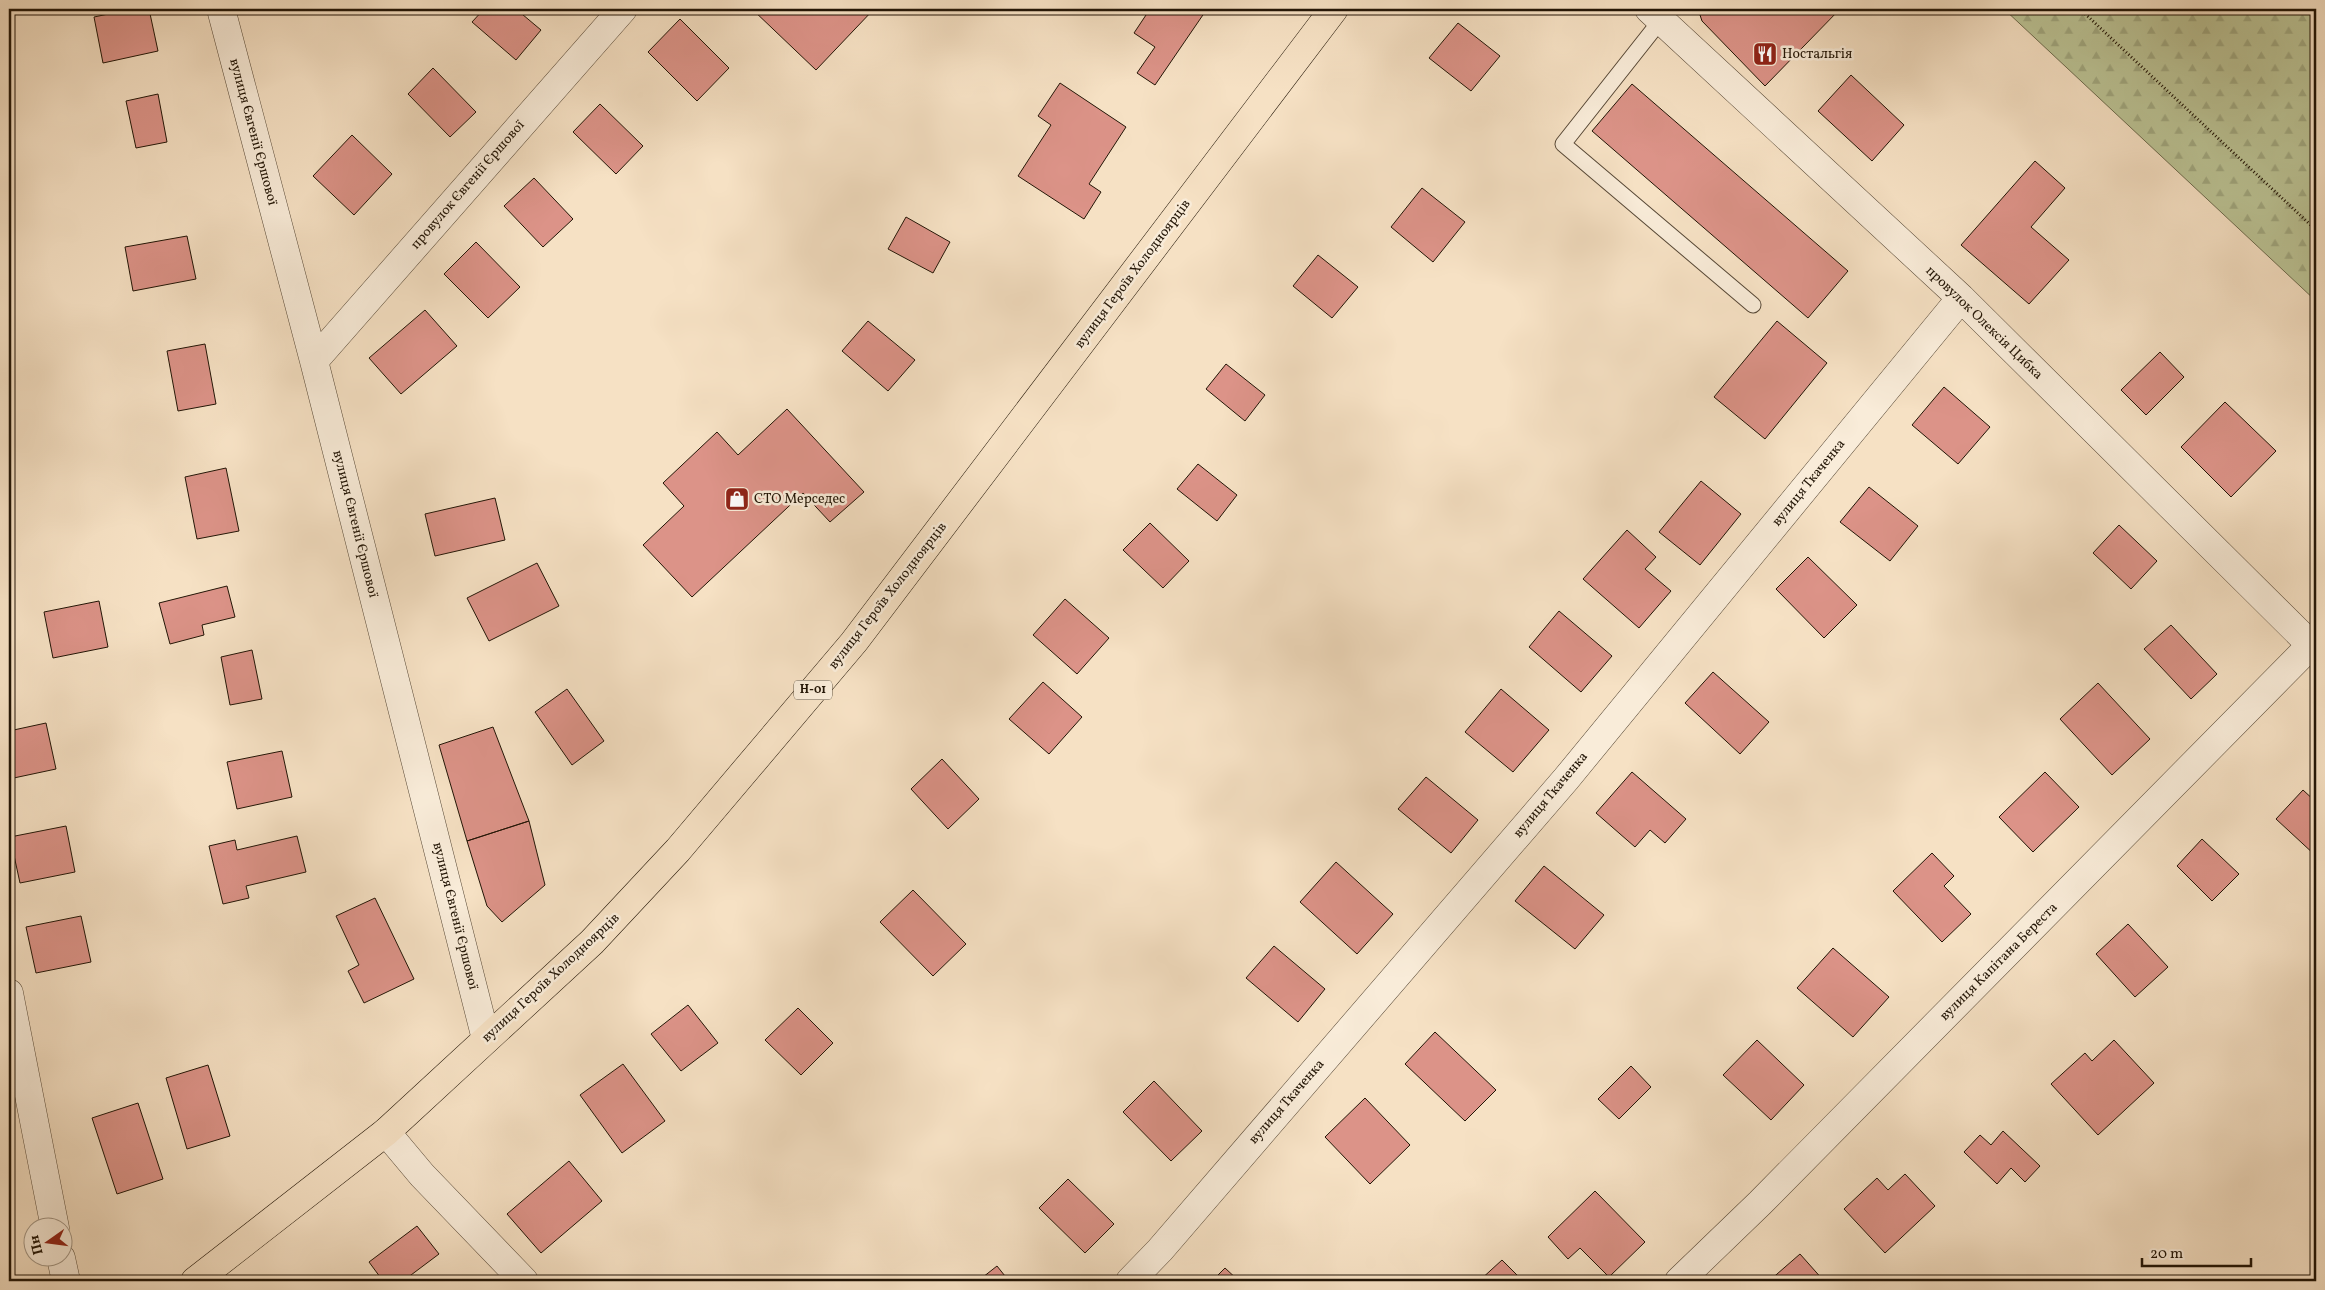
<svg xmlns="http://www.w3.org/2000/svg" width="2325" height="1290" font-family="Vollkorn,serif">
<defs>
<pattern id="forest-firs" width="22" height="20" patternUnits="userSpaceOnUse" patternTransform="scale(1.25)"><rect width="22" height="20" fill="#bbc395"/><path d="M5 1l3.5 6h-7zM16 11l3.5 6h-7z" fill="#a0a77f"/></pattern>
</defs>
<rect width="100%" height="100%" fill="#f6e1c4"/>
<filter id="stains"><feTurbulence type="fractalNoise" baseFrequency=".004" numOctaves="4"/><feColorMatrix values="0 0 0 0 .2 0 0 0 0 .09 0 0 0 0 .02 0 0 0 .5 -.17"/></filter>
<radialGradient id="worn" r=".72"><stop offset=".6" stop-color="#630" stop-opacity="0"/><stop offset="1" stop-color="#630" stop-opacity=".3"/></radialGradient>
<path fill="url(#forest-firs)" stroke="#6e6c4e" d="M2004,9H2316V301Z"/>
<path fill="#dc9388" stroke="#221506" d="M132,9H149L158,51L103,63L94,17Z
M484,9H516L541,30L516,60L472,22Z
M752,9H874L816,70Z
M1150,9H1207L1155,85L1137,73L1155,47L1134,33Z
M1698,9H1840L1765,86L1702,21Z
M680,19L729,68L697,101L648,52Z
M1458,23L1500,56L1471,91L1429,58Z
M433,68L476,112L450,137L408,94Z
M1851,75L1904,125L1872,161L1818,111Z
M1060,83L1126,127L1089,184L1101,192L1084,219L1018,176L1051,125L1038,116Z
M1632,84L1848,271L1808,318L1592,131Z
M158,94L167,142L136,148L126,101Z
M600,104L643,146L616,174L573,132Z
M352,135L392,174L354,215L313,176Z
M2035,161L2065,188L2031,227L2069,260L2029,304L1961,245Z
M534,178L573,219L543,247L504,206Z
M1422,188L1465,222L1433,262L1391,227Z
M906,217L950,242L933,273L888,249Z
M187,236L196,279L133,291L125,247Z
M476,242L520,287L488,318L444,274Z
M1318,255L1358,287L1332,318L1293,286Z
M425,310L457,346L401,394L369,358Z
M868,321L915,360L888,391L842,351Z
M1777,321L1827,363L1765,439L1714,397Z
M205,344L216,404L178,411L167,351Z
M2160,352L2184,377L2146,415L2121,390Z
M1226,364L1265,395L1245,421L1206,389Z
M1944,387L1990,427L1958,464L1912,425Z
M2225,402L2276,451L2231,497L2181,447Z
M787,409L864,492L830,522L803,493L692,597L643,545L684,506L663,483L717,432L738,455Z
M1198,464L1237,495L1217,521L1177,489Z
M226,468L239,531L197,539L185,477Z
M1701,481L1741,514L1700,565L1659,532Z
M1869,487L1918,526L1890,561L1840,522Z
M495,498L505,540L435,556L425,514Z
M1150,523L1189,561L1163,588L1123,550Z
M2119,525L2157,561L2131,589L2093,553Z
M1627,530L1656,557L1645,569L1671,591L1639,628L1583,579Z
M1808,557L1857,605L1824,638L1776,589Z
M537,563L559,606L489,641L467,598Z
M227,586L235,617L202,625L204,635L170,644L159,603Z
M1065,599L1109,638L1077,674L1033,635Z
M99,601L108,647L53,658L44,612Z
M1559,611L1612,656L1581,692L1529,647Z
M2171,625L2217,674L2191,699L2144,649Z
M252,650L262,699L230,705L221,657Z
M1713,672L1769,722L1740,754L1685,703Z
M1043,682L1082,717L1049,754L1009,719Z
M2098,683L2150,739L2112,775L2060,719Z
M567,689L604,741L572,765L535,712Z
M1501,689L1549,730L1513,772L1465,732Z
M46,723L56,769L9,779V731Z
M493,727L529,821L467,841L439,745Z
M282,751L292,797L237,809L227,762Z
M942,759L979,799L948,829L911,789Z
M1632,772L1686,819L1665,843L1650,830L1635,847L1596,813Z
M2045,772L2079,807L2033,852L1999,817Z
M1426,777L1478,820L1451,853L1398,809Z
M2303,790L2316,802V856L2276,819Z
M529,821L545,885L502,922L487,906L467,841Z
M66,826L75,872L20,883L10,837Z
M297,836L306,872L246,886L249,898L223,904L209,846L235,840L237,850Z
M2202,839L2239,874L2212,901L2177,866Z
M1932,853L1954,876L1944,886L1971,914L1942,942L1893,891Z
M1336,862L1393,914L1357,954L1300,902Z
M1544,866L1604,915L1575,949L1515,901Z
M913,890L966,944L933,976L880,922Z
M375,898L414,979L364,1003L348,971L359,965L336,916Z
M81,916L91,962L36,973L26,927Z
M2128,924L2168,967L2135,997L2096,954Z
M1274,946L1325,989L1298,1022L1246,978Z
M1833,948L1889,997L1853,1037L1797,988Z
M688,1005L718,1043L681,1071L651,1034Z
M798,1008L833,1043L801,1075L765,1040Z
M1435,1032L1496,1090L1465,1121L1405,1064Z
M1757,1040L1804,1085L1771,1120L1723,1075Z
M2114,1040L2154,1083L2098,1135L2051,1084L2085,1053L2092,1061Z
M623,1064L665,1121L622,1153L580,1095Z
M208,1065L230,1136L187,1149L166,1078Z
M1631,1066L1651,1087L1619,1119L1598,1099Z
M1154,1081L1202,1131L1171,1161L1123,1112Z
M1365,1098L1410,1145L1370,1184L1325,1137Z
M138,1103L163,1179L117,1194L92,1118Z
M2003,1131L2040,1166L2025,1182L2011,1168L1997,1184L1964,1152L1980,1135L1991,1145Z
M569,1161L602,1201L541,1253L507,1214Z
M1905,1174L1935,1206L1885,1253L1844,1209L1877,1178L1888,1190Z
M1068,1179L1114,1224L1085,1253L1039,1208Z
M1595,1191L1645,1242L1609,1277L1580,1248L1568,1259L1548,1237Z
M417,1226L439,1254L403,1281H383L369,1262Z
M1800,1254L1824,1281H1769Z
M1502,1260L1523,1281H1479Z
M997,1266L1009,1281H978Z
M1225,1268L1239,1281H1212Z"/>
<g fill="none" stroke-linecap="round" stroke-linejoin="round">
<defs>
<path id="service" d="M1661,20L1563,144L1753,305"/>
<path id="minor" d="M221,9L314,361L486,1039
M1649,9L1961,298L2311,645
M314,361L623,9
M9,993L55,1228
M386,1132L422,1175L524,1281
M61,1258L66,1281
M1130,1281L1160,1250L1566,779L1961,298
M1679,1281L1760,1203L2316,640"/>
<path id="primary" d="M195,1281L386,1132L592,942L678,850L854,642L1334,9"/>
</defs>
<use href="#service" stroke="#574836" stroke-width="17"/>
<use href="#minor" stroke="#574836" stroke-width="29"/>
<use href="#primary" stroke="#221506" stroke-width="29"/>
<path stroke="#221506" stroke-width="3" stroke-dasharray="1 2.5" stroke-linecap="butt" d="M2080,9L2316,230"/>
<use href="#service" stroke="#f9ecd9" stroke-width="15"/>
<use href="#minor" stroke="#f9ecd9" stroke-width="28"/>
<use href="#primary" stroke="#f6e1c4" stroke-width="28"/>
</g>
<defs>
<symbol id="restaurant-square" viewBox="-11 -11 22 22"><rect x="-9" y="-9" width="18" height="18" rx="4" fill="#8f2418" stroke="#f9ecd9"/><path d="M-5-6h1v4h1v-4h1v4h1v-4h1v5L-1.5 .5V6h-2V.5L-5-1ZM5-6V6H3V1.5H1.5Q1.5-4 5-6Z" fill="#fff"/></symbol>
<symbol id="shop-square" viewBox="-11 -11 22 22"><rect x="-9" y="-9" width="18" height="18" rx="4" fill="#8f2418" stroke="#f9ecd9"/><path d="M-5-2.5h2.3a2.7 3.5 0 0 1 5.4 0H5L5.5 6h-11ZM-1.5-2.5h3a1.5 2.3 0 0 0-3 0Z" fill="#fff"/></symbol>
</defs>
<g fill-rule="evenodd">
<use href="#restaurant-square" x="1751" y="40" width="28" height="28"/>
<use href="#shop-square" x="723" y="485" width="28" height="28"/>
</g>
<g text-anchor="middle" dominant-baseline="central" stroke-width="5" stroke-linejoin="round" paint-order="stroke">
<rect fill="#f9ecd9" stroke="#625645" stroke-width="1" x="794" y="680.5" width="38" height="19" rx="4"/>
<g font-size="12" font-weight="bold" fill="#221506">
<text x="813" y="690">Н-01</text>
</g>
<g font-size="14" fill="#221506" stroke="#f9ecd9" text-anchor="start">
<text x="1782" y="54">Ностальгія</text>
<text x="754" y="499">СТО Мерседес</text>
</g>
<g font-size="14" fill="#221506" stroke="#f9ecd9">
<text transform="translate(253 132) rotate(75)">вулиця Євгенії Єршової</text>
<text transform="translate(468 185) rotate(-49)">провулок Євгенії Єршової</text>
<text transform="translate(1133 274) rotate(-53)">вулиця Героїв Холодноярців</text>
<text transform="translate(1984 323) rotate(44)">провулок Олексія Цибка</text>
<text transform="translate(1809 483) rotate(-51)">вулиця Ткаченка</text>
<text transform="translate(355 524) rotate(76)">вулиця Євгенії Єршової</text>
<text transform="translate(888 596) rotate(-52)">вулиця Героїв Холодноярців</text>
<text transform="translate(1551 795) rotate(-50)">вулиця Ткаченка</text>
<text transform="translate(455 916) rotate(76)">вулиця Євгенії Єршової</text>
<text transform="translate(1999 962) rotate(-45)">вулиця Капітана Береста</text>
<text transform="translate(551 978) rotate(-43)">вулиця Героїв Холодноярців</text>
<text transform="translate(1287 1102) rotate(-49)">вулиця Ткаченка</text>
</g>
</g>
<rect width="2325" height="1290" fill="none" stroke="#f6e1c4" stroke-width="30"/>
<rect x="10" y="10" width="2305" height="1270" fill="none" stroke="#221506" stroke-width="2.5"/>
<rect x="15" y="15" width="2295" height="1260" fill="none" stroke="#221506"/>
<g transform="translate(48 1242) rotate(256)"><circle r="24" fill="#f9ecd9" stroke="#a39685"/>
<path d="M0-4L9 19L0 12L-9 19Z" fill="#8f2418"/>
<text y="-8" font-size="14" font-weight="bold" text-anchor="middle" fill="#221506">Пн</text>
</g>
<path d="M2142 1258v8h109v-8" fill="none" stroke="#221506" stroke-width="2.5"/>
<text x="2150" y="1258" font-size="15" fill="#221506" stroke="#f9ecd9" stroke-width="4" paint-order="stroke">20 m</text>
<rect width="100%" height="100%" filter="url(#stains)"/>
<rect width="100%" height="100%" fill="url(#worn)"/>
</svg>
